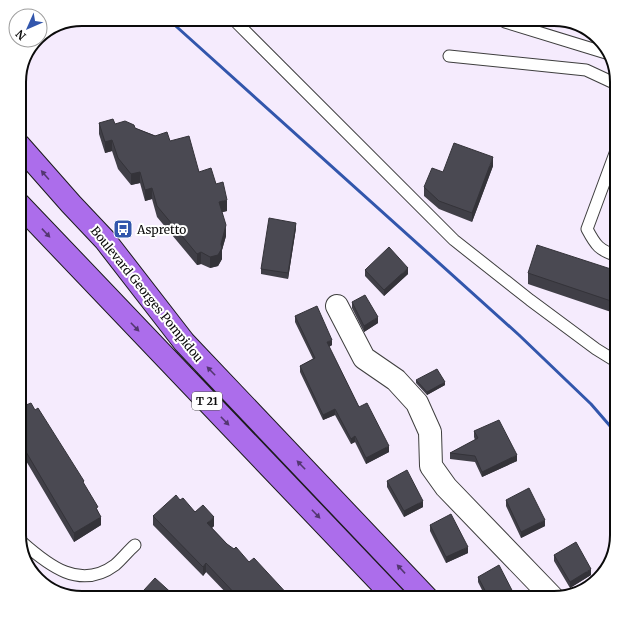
<svg xmlns="http://www.w3.org/2000/svg" width="636" height="617" font-family="Merriweather,serif">
<rect width="100%" height="100%" fill="#f5ebfd"/>
<g fill="none" stroke-linecap="round" stroke-linejoin="round">
<defs>
<path id="lane" d="M505,22L606,53
M237,23L454,240L530,300L596,349L617,362
M449,56L586,70L614,83L617,88
M617,148L587,229C596,246 599,250 617,256
M22,542C48,565 80,591 115,565C122,559 128,551 135,545"/>
<path id="street" d="M337,306L364,358L396,380L417,403L430,432L431,466L446,487L553,598"/>
<path id="primary" d="M19,145L71,204L105,240L184,342L427,598
M19,204L395,598"/>
</defs>
<use href="#lane" stroke="#3e3e3e" stroke-width="13"/>
<use href="#street" stroke="#3e3e3e" stroke-width="24"/>
<use href="#primary" stroke="#1c1c1c" stroke-width="24"/>
<use href="#lane" stroke="#fff" stroke-width="11"/>
<use href="#street" stroke="#fff" stroke-width="22"/>
<use href="#primary" stroke="#ac6deb" stroke-width="22"/>
<path stroke="#3256ac" stroke-width="3" d="M168,19L519,335L591,404L617,434"/>
</g>
<path fill="#403f47" d="M99,123L115,124L135,128L170,141L199,172L216,184L227,211L222,212L226,236L222,250V259L218,266L210,268L201,264L197,265L157,217L152,199L145,201L140,183L131,185L118,169L112,151L105,153L99,134Z
M493,166L472,222L439,209L424,196V187L443,172Z
M296,228L288,279L261,274V269Z
M365,270L408,274L384,296L365,276Z
M617,271V314L528,284V273Z
M352,302L378,323L364,332L352,308Z
M295,316L332,345L329,347L359,407L389,452L366,464L355,442L351,444L335,415L323,420L300,372V366L313,359L295,322Z
M416,380L445,385L427,395L416,383Z
M19,396L84,485L98,511L101,525L74,542L19,449Z
M474,431L517,461L482,477L475,462L450,459V453L475,440L474,437Z
M387,481L423,507L404,517L387,487Z
M180,500L214,526L212,528L227,544L249,562L291,598H231L206,572L203,576L153,525V516Z
M506,500L545,526L521,538L506,506Z
M430,525L468,553L446,563L430,531Z
M554,555L591,575L570,588L554,561Z
M478,577L516,598H486L478,582Z
M144,590L177,598H150L144,593Z"/>
<path fill="#343339" d="M112,140V151L105,153V142Z
M493,157V166L472,222V213Z
M140,172V183L131,185V174Z
M152,188V199L145,201V190Z
M227,200V211L219,213V202Z
M296,223V228L288,279V273Z
M226,225V236L222,250V259L218,266L210,268V257L221,244Z
M201,252V264L197,265V254Z
M408,268V274L384,296V290Z
M378,317V323L364,332V326Z
M332,340V345L327,348V342Z
M445,382V385L427,395V392Z
M335,409V415L323,420V415Z
M355,436V442L351,444V439Z
M389,446V452L366,464V458Z
M517,455V461L482,477V472Z
M423,501V507L404,517V511Z
M101,517V525L74,542V533Z
M214,517V526L207,532V523Z
M545,520V526L521,538V532Z
M468,547V553L446,563V557Z
M206,563V572L203,576V567Z
M591,569V575L570,588V582Z"/>
<path fill="#4a4952" stroke="#343339" d="M113,119L115,124L125,121L134,125L135,128L155,136L167,132L170,141L189,136L199,172L211,168L216,184L223,182L227,200L219,202L226,225L221,244L222,248L218,255L210,257L201,252L197,254L157,206L152,188L145,190L140,172L131,174L118,158L112,140L105,142L99,123Z
M454,143L493,157L472,213L439,201L424,187L432,168L443,172Z
M269,218L296,223L288,273L261,269Z
M537,245L617,271V303L528,273Z
M389,247L408,268L384,290L365,270Z
M365,295L378,317L364,326L352,302Z
M317,306L332,340L327,342L359,407L367,403L389,446L366,458L355,436L351,439L335,409L323,415L300,366L315,358L295,316Z
M437,369L445,382L427,392L416,380Z
M19,396L26,405L31,403L35,410L38,408L84,481L83,482L98,507L96,508L101,517L74,533L19,440Z
M499,420L517,455L482,472L475,456L450,453L478,438L474,431Z
M407,470L423,501L404,511L387,481Z
M529,488L545,520L521,532L506,500Z
M176,495L180,500L183,498L195,512L203,505L214,517L207,523L227,544L234,549L236,547L249,562L254,558L291,598H239L206,563L203,567L153,516Z
M451,514L468,547L446,557L430,525Z
M576,542L591,569L570,582L554,555Z
M499,565L516,598H489L478,577Z
M155,578L177,598H153L144,590Z"/>
<defs><path id="oneway-solid" d="M-6-.8H1V-3.2L6.5 0L1 3.2V.8H-6Z"/></defs>
<g fill="#533770">
<use href="#oneway-solid" transform="translate(45 175) rotate(-131)"/>
<use href="#oneway-solid" transform="translate(46 233) rotate(47)"/>
<use href="#oneway-solid" transform="translate(135 327) rotate(46)"/>
<use href="#oneway-solid" transform="translate(211 371) rotate(-134)"/>
<use href="#oneway-solid" transform="translate(225 421) rotate(46)"/>
<use href="#oneway-solid" transform="translate(301 465) rotate(-134)"/>
<use href="#oneway-solid" transform="translate(316 514) rotate(46)"/>
<use href="#oneway-solid" transform="translate(401 569) rotate(-133)"/>
</g>
<defs>
<symbol id="bus-square" viewBox="-11 -11 22 22"><rect x="-9" y="-9" width="18" height="18" rx="4" fill="#3256ac" stroke="#fff"/><path d="M-5-6H5V4H4V6H2V4H-2V6H-4V4H-5ZM-3.5-4V0h7V-4ZM-3.5 1.2v1.5H-2V1.2ZM2 1.2v1.5H3.5V1.2Z" fill="#fff"/></symbol>
</defs>
<g fill-rule="evenodd">
<use href="#bus-square" x="112" y="218" width="22" height="22"/>
</g>
<g text-anchor="middle" dominant-baseline="central" stroke-width="4" stroke-linejoin="round" paint-order="stroke">
<rect fill="#fff" stroke="#545454" stroke-width="1" x="192" y="392" width="30" height="18" rx="3"/>
<g font-size="11" font-weight="bold" fill="#0b0b0b">
<text x="207" y="401">T 21</text>
</g>
<g font-size="12" fill="#0b0b0b" stroke="#fff" text-anchor="start">
<text x="137" y="229">Aspretto</text>
</g>
<g font-size="12" fill="#0b0b0b" stroke="#fff">
<text transform="translate(147 294) rotate(51)">Boulevard Georges Pompidou</text>
</g>
</g>
<path d="M0 0H636V617H0ZM82 26H554A56 56 0 0 1 610 82V535A56 56 0 0 1 554 591H82A56 56 0 0 1 26 535V82A56 56 0 0 1 82 26Z" fill="#fff" fill-rule="evenodd"/>
<path fill="none" stroke="#0b0b0b" stroke-width="2" d="M82 26H554A56 56 0 0 1 610 82V535A56 56 0 0 1 554 591H82A56 56 0 0 1 26 535V82A56 56 0 0 1 82 26Z"/>
<g transform="translate(28 28) rotate(225)"><circle r="19" fill="#ffffff" stroke="#9d9d9d"/>
<path d="M0-3L7 15L0 10L-7 15Z" fill="#3256ac"/>
<text y="-6" font-size="11" font-weight="bold" text-anchor="middle" fill="#0b0b0b">N</text>
</g>
</svg>
